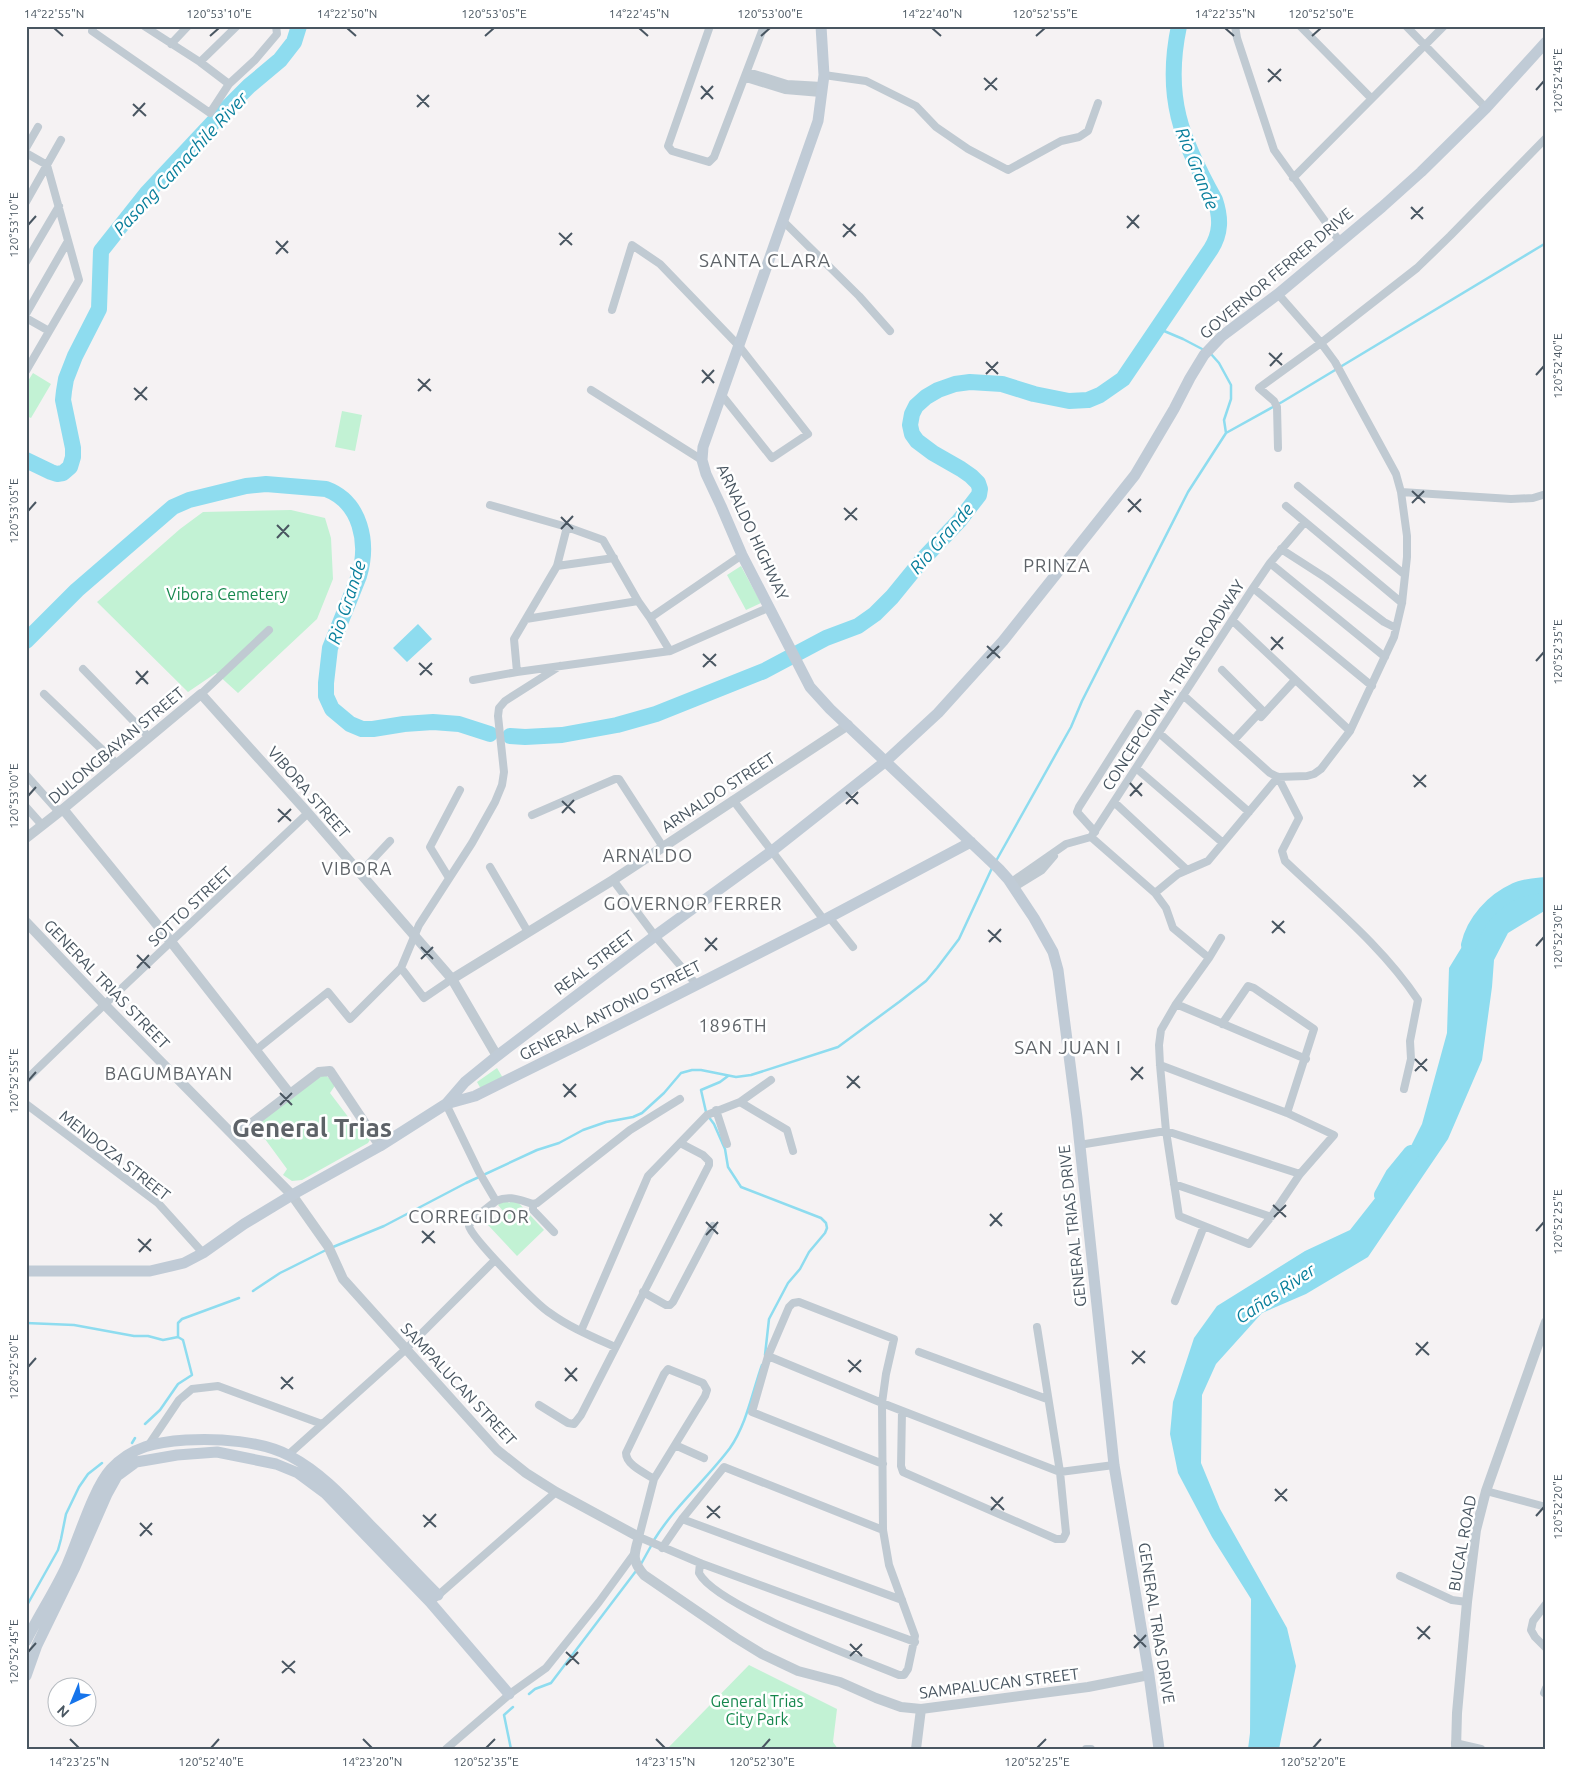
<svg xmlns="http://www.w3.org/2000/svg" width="1572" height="1775" font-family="Ubuntu,sans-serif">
<rect width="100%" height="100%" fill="#f5f2f3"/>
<path fill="#c2f2d4" d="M33,373L51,384L31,418L26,416V384Z
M342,411L362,415L355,451L335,447Z
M291,510L325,518L331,538L333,579L317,619L238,693L216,673L188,692L97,602L180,529L203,512Z
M741,566L761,603L746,610L727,575Z
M497,1068L503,1078L481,1089L477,1082Z
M324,1074L336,1084L330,1093L352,1122L362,1120L371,1138L368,1143L302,1180L292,1181L283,1175L287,1169L265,1139L253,1137L254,1123Z
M505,1198L509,1203L514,1198L544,1230L517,1256L488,1225L503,1211L498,1205Z
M749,1665L837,1709L833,1742L838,1749H667Z"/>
<path fill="#8edcef" d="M418,624L432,639L407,662L393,648Z
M1546,881V910L1508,933L1494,960L1492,987L1482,1060L1448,1139L1368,1257L1306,1294L1262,1313L1216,1364L1202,1395L1201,1463L1220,1509L1287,1628L1296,1666L1279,1749H1248L1250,1733L1251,1599L1212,1537L1178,1473L1170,1434L1173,1402L1194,1338L1217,1306L1305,1251L1350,1230L1402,1164L1422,1124L1447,1033L1449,968L1471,932L1489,912L1512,895L1538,886Z"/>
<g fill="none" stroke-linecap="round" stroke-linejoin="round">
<path stroke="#8edcef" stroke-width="2.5" d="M1157,328L1183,339L1204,350
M1211,354L1219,363L1231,385V399L1224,420L1226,433
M996,861L1071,727L1082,701L1188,492L1226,433L1282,402L1546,243
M706,1112L701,1090L720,1082L728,1076
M708,1116L714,1124L725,1149L728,1167L741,1187L821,1218L826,1223L827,1228L825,1233L809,1252L800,1269L788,1283L769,1319L765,1355
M333,1247L384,1226L466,1183L537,1150L559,1143L583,1130L606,1122L633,1117L642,1113L664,1093L681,1073L692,1070H701L736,1077L751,1075L838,1047L899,1002L926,981L937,968L959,939L992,868
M253,1291L280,1273L328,1249
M26,1323L74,1325L134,1336H148L163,1340L178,1337L183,1340L192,1375L178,1384L160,1410L145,1424
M178,1337V1323L182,1319L239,1298
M132,1443L135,1438
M654,1540C675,1506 706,1480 730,1448C747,1423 752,1393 762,1365
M641,1564L651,1546
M26,1607L58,1550L61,1539L66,1514L79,1487L88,1474L102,1463
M529,1694L535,1689L551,1683L636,1571
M511,1749L504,1715L513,1707"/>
<path stroke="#8edcef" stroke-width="16" d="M26,460L51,472L57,474L63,473L70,467L73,457V448L63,400L64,391L66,379L75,356L99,309L101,251L147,193L221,114L249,86L280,60L294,42L299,26
M26,641L77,590L173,507L189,500L246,486L266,484L326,489C361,502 369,543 359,576L330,648L326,683V696L332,709L350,724L362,729H373L404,724L433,722L459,724L490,734
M510,736L525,737L562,735L617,725L656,714L764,671L826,638L858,626L875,614L892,597L923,559L959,521L979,495L980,489L978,483L971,476L961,469L933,453L917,441L912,434L910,425L912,414L916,406L926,397L938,390L955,384L970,382L1002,384L1034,394L1069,401L1088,400L1100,395L1123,379L1211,249C1221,233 1221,218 1215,200C1181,139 1164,97 1179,26
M1469,945C1474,922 1493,901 1515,891C1525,886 1536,886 1546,885
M1382,1195L1393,1175L1411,1153"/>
<path stroke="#c0cad2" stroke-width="8" d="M94,26L92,31L210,113L229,84L255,60L277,34L276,26
M144,26L200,62L229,84
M710,26L668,146L672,151L709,162L714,157L764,26
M1235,26L1237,38L1274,150L1340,242
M1300,26L1371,98
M1406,26L1486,108
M171,44L188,26
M200,62L237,26
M748,72L787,84L822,86
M824,75L866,81L916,106L936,127L968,149L1008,170L1061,141L1079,137L1088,131L1098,103
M746,78L785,90L821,93
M26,148L38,127
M26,153L47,165L79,280L26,371
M1293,178L1444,26
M26,202L61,140
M783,221L859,296L890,331
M26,262L59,206
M612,310L632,245L660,264L739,346L808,434L772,458L721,394
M26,314L68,241
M26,318L49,331
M591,390L702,460
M1278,448L1277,407L1274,401L1259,388L1321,343L1417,268L1450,236L1546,138
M1298,486L1405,575
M1401,492L1511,499L1533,498L1546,494
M490,505L567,527L603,540L638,601L650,618L670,651
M1286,506L1402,603
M1281,549L1326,578L1384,622L1396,628
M1270,563L1385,657
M557,566L614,558
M1253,588L1372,686
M650,618L742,555
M526,619L638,601
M1232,620L1350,731
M83,669L149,737
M1222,670L1262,710L1234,740
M517,672L514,639L557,566L567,527
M473,680L517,672L670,651L770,607
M44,694L117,764
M201,694L269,630
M1183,695L1270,773L1278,777L1307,776L1314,774L1321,769L1350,731L1394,637L1402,603L1407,557V536L1401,492L1396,474L1335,362L1321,343L1278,294
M1261,717L1295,680
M1159,733L1249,812
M1136,768L1223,843
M26,775L59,812
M1278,777L1299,818L1282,851L1285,861C1331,905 1383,947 1418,1000L1410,1041L1411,1059L1404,1089
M733,800L824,920
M1114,802L1187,870
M26,807L42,825
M532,815L615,779H619L663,847
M1095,832L1077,812L1079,807L1138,714
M1091,837L1155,893L1166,908L1173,928L1209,958
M490,867L528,932
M360,873L390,841
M449,878L430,847L460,790
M613,880L655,936L696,984
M1010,883L1066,844L1091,837L1253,588L1270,563L1304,523
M1013,888L1042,870L1054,856
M1155,893L1178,874L1208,861L1278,777
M829,917L853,947
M401,968L424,998L452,979
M1176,1004L1306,1059
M1222,1024L1248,986L1254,988L1314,1029L1287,1113
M256,1050L328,992L350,1019L401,968L419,925L472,843L495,802L502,785L504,772L498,716L499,708L505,701L560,666
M1160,1065L1287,1113L1334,1135L1300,1174L1271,1217L1249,1244L1179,1216L1166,1131L1160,1065L1159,1045L1161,1030L1176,1004L1209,958L1221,938
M26,1080C119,989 214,902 308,813
M740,1102L771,1080
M26,1104L158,1203L203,1253
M446,1104L479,1172L496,1201L472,1220L469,1226C471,1237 537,1305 550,1313C569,1327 593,1337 615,1347
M716,1110L727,1144
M1079,1145L1166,1131L1300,1174
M1174,1184L1271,1217
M496,1201C510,1195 519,1200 533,1204L537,1203L630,1130L680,1099
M533,1204V1210L554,1232
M643,1292L666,1305H670L673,1302L713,1226
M1175,1301L1204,1226
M581,1331L648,1176L707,1115L740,1102L787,1130L793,1151
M919,1352L1047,1399
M768,1356L882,1403L1060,1472L1114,1465
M539,1405L568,1423L574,1424L581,1415L709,1165V1161L703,1155L680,1143
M902,1411L901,1466L903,1472L1056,1539H1063L1066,1533L1060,1472L1037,1327
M675,1445L704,1458
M148,1446L179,1400L192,1389L218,1386L322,1424
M288,1455L405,1350L495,1260
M654,1479C645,1473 626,1465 626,1453L664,1374L668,1369L703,1383L707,1390L705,1396L654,1479L639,1537L700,1563L915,1642
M1486,1491L1546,1507
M682,1519L902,1600
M662,1548L682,1519L724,1467L883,1530
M700,1563L699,1573C716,1606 860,1659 899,1675H904L908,1669L915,1636L889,1565L883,1530L882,1403L886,1374L894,1339L799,1302L793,1303L789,1307L768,1356L752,1412L883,1464
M1400,1576L1452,1600L1467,1602
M435,1598L556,1492
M1546,1604L1533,1621L1531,1630L1535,1637L1546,1648
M1546,1688L1544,1693L1546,1694
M1455,1743L1481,1749
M446,1749L511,1693L546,1668L599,1602L634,1554
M1086,1749H1091"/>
<path stroke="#c0cad2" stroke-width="10" d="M63,809L172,943L290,1094
M26,838L63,809L201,694L308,813L452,979L497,1056
M26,922L104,1004L292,1195L328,1246L343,1279L497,1450L526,1473L556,1492L639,1537C634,1554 631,1560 644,1575L736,1638L762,1654L798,1671L840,1682L876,1698L901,1707L921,1709L1088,1687L1149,1675
M452,979L613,880L848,725
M235,1136L319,1072L330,1071L380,1146
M916,1749L921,1709
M1456,1749L1457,1713L1467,1602L1476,1530L1486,1491L1546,1322"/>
<path stroke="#c0cbd6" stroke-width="11" d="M821,26L824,75L818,121L703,447L702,460L706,474L721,506L742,555L810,687L830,709L999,869L1008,879L1034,918L1053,952L1058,970L1077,1118L1114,1465L1149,1675L1159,1749
M446,1104L465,1082L497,1056L655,936L772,851L886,761L938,713L1003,641L1135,475L1174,409L1190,378L1204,355L1222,336L1278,294L1382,207L1421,172L1486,108L1546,42
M26,1271H150L184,1263L203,1253L244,1224L292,1195L380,1146L446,1104L475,1096L580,1044L824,920L971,842
M26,1641C39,1615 55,1591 67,1565C79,1538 93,1489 111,1469C132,1446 157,1442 186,1440C218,1438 262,1441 290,1456C322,1473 345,1499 370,1525C393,1548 415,1572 438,1595
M26,1676L37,1645L75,1567L107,1494L117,1476L136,1462L148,1460L177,1455L217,1452L276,1464L298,1473L325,1493L430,1602L509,1694"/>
</g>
<path fill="none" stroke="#495661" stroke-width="2" d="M54,28L63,36M347,28L356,36M639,28L648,36M932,28L941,36M1225,28L1234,36M210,36L219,28M485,36L494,28M761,36L770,28M1036,36L1045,28M1312,36L1321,28M1268,69L1281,81M984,78L997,90M1268,82L1281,69M701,86L713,99M985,90L997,78M1536,90L1544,81M417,95L429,107M701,99L713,86M133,104L146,116M417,107L429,95M133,116L145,103M1411,207L1423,219M1127,216L1139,228M1411,219L1423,207M843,224L856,236M28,225L36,216M1127,228L1139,215M559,233L572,245M843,237L855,224M276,241L288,253M560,245L572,233M276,254L288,241M1269,353L1282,365M986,362L998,374M1270,366L1282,353M702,370L714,383M986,374L998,362M1536,375L1544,366M418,379L431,391M702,383L714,370M134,388L147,400M418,391L430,379M135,400L147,387M1412,491L1425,503M1128,499L1141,512M1412,503L1424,491M844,508L857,520M28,511L36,502M1128,512L1141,499M561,517L573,529M845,520L857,508M277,525L289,537M561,529L573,516M277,538L289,525M1271,637L1283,649M987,646L1000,658M1271,650L1283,637M703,654L716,666M987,658L999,646M1536,661L1544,652M419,663L432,675M703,667L716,654M136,671L148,684M420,675L432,663M136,684L148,671M1413,775L1426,787M1130,783L1142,796M1414,787L1426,775M846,792L858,804M28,796L36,787M1130,796L1142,783M562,801L575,813M846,804L858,792M278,809L291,821M562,813L574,800M278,822L291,809M1272,921L1285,933M988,930L1001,942M1272,933L1284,921M705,938L717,950M989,942L1001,929M1536,946L1544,937M421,947L433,959M705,951L717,938M137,955L150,968M421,959L433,947M137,968L149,955M1415,1059L1427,1071M1131,1067L1143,1079M1415,1071L1427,1059M847,1076L860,1088M1131,1080L1143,1067M28,1081L36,1072M563,1084L576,1097M847,1088L859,1076M280,1093L292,1105M564,1097L576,1084M280,1105L292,1093M1273,1205L1286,1217M990,1214L1002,1226M1274,1217L1286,1205M706,1222L718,1234M990,1226L1002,1213M422,1231L435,1243M1536,1231L1544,1222M706,1235L718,1222M138,1239L151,1251M422,1243L434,1231M139,1252L151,1239M1416,1343L1429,1355M1132,1351L1145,1363M1416,1355L1428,1342M848,1360L861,1372M1132,1364L1145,1351M28,1367L36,1358M565,1368L577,1381M849,1372L861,1360M281,1377L293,1389M565,1381L577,1368M281,1389L293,1377M1275,1489L1287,1501M991,1497L1004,1510M1275,1501L1287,1489M707,1506L720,1518M991,1510L1003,1497M423,1515L436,1527M1536,1516L1544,1507M707,1518L720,1506M140,1523L152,1535M424,1527L436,1514M140,1536L152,1523M1417,1627L1430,1639M1134,1635L1146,1647M1418,1639L1430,1626M850,1644L862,1656M1134,1648L1146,1635M28,1652L36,1643M566,1652L579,1664M850,1656L862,1644M282,1661L295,1673M566,1665L578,1652M282,1673L295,1661M70,1739L79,1748M363,1739L372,1748M656,1739L665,1748M211,1748L219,1739M486,1748L495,1739M762,1748L770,1739M1037,1748L1046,1739M1313,1748L1321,1739"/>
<g text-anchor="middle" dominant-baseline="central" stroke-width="5" stroke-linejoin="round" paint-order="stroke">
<g font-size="16" fill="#495661" stroke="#fff">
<text transform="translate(1276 273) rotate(-40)">GOVERNOR FERRER DRIVE</text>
<text transform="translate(753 532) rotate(65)">ARNALDO HIGHWAY</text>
<text transform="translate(1173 685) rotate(-57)">CONCEPCION M. TRIAS ROADWAY</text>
<text transform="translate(116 745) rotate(-40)">DULONGBAYAN STREET</text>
<text transform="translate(309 792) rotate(49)">VIBORA STREET</text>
<text transform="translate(718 792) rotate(-33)">ARNALDO STREET</text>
<text transform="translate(190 906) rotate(-43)">SOTTO STREET</text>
<text transform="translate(594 962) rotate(-37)">REAL STREET</text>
<text transform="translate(107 984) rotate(46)">GENERAL TRIAS STREET</text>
<text transform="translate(610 1010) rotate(-27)">GENERAL ANTONIO STREET</text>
<text transform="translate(115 1155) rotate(38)">MENDOZA STREET</text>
<text transform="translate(1072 1226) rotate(-96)">GENERAL TRIAS DRIVE</text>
<text transform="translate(459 1384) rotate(47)">SAMPALUCAN STREET</text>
<text transform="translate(1462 1543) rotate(-80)">BUCAL ROAD</text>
<text transform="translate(1157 1623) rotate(81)">GENERAL TRIAS DRIVE</text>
<text transform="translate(999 1683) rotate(-7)">SAMPALUCAN STREET</text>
</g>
<g font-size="16" fill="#15874d" stroke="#fff">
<text x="227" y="594">Vibora Cemetery</text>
<text x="757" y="1701">General Trias<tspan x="757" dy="18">City Park</tspan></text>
</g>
<g font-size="18" font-style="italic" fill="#097f9c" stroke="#fff">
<text transform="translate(180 163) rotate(-47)">Pasong Camachile River</text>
<text transform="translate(1198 168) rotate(68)">Rio Grande</text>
<text transform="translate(941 538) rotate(-49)">Rio Grande</text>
<text transform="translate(346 602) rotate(-72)">Rio Grande</text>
<text transform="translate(1275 1293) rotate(-34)">Cañas River</text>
</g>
<g font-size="18" letter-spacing="1" fill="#5e6368" stroke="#fff">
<text x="1057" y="565">PRINZA</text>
<text x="648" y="855">ARNALDO</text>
<text x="357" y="868">VIBORA</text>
<text x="693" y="903">GOVERNOR FERRER</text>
<text x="733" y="1025">1896TH</text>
<text x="169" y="1073">BAGUMBAYAN</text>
<text x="469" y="1216">CORREGIDOR</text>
</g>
<g font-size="19" letter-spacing="1" fill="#5e6368" stroke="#fff">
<text x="765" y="260">SANTA CLARA</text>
<text x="1068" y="1047">SAN JUAN I</text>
</g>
<g font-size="26" font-weight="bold" fill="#5e6368" stroke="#fff">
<text x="312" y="1127">General Trias</text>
</g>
</g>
<rect width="1572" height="1775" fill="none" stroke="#ffffff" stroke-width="55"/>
<g transform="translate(72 1702) rotate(224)"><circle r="24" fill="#ffffff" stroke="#b6bbc0"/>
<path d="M0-4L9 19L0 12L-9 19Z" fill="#1674eb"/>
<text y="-8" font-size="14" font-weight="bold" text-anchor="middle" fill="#495661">N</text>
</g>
<rect x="28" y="28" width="1516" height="1720" fill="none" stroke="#495661" stroke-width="2"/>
<g font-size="12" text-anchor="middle" fill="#495661">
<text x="54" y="18">14°22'55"N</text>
<text x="219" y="18">120°53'10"E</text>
<text x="347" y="18">14°22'50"N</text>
<text x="494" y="18">120°53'05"E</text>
<text x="639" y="18">14°22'45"N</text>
<text x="770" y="18">120°53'00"E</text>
<text x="932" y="18">14°22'40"N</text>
<text x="1045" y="18">120°52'55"E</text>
<text x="1225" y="18">14°22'35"N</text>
<text x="1321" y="18">120°52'50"E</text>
<text transform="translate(1558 81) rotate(-90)" y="4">120°52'45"E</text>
<text transform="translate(14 225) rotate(-90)" y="4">120°53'10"E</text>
<text transform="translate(1558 366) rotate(-90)" y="4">120°52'40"E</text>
<text transform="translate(14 511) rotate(-90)" y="4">120°53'05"E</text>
<text transform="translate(1558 652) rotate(-90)" y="4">120°52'35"E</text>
<text transform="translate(14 796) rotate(-90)" y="4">120°53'00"E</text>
<text transform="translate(1558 937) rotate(-90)" y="4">120°52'30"E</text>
<text transform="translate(14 1081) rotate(-90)" y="4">120°52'55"E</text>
<text transform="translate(1558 1222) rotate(-90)" y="4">120°52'25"E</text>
<text transform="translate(14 1367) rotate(-90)" y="4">120°52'50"E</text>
<text transform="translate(1558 1507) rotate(-90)" y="4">120°52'20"E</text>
<text transform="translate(14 1652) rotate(-90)" y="4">120°52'45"E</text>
<text x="79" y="1766">14°23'25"N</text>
<text x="211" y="1766">120°52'40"E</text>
<text x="372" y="1766">14°23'20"N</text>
<text x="486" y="1766">120°52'35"E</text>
<text x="665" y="1766">14°23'15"N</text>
<text x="762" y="1766">120°52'30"E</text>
<text x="1037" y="1766">120°52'25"E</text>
<text x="1313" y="1766">120°52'20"E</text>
</g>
</svg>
